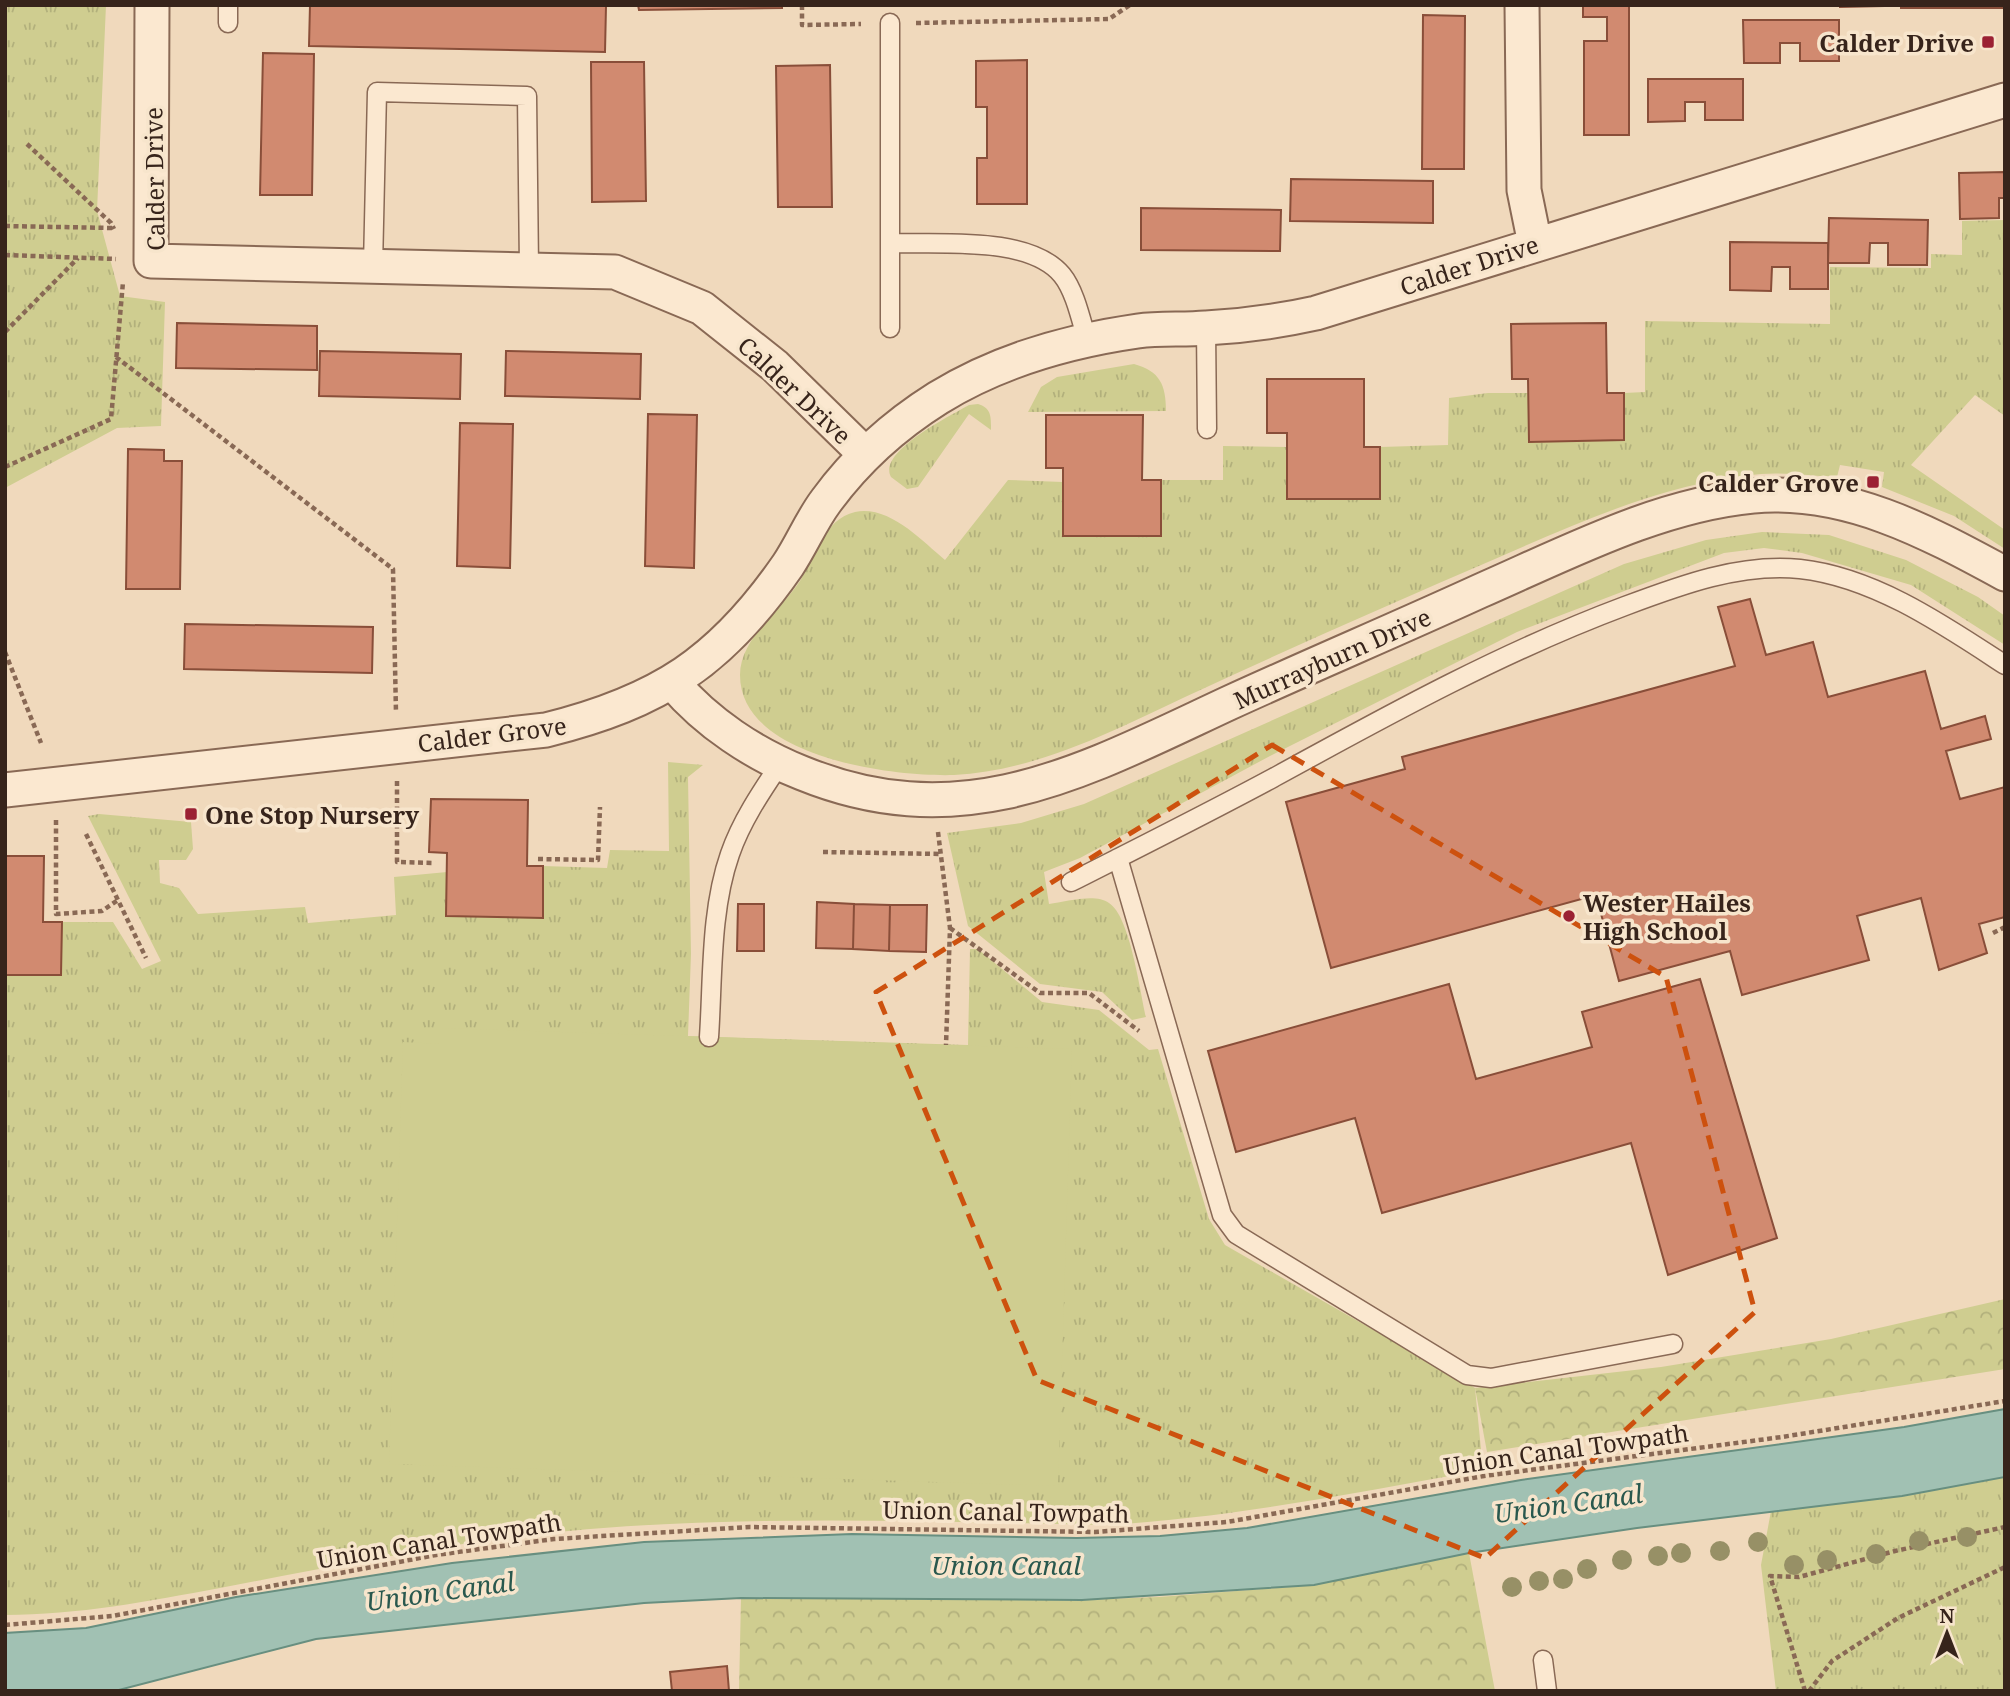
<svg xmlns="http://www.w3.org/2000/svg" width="2010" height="1696" font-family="'Noto Serif',serif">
<defs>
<pattern id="grass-tufts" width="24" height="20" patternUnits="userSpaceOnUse" patternTransform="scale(1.75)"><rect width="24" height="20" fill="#cfcd90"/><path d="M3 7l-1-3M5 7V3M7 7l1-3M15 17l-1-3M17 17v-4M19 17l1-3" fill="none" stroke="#b2b07c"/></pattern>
<pattern id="forest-crowns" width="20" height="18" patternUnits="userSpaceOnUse" patternTransform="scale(1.75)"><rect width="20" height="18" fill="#cfcd90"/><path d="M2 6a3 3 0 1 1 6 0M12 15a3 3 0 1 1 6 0" fill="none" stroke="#b2b07c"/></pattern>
</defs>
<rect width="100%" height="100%" fill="#f0d9bc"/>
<path fill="url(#grass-tufts)" d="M5,5H106L97,211L120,296L165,302L161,426L117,428L5,488Z
M2005,220V416L1975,395L1911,465L2005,530V549L1954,516L1882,487L1884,472L1840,465L1837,477C1812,476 1785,472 1761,474C1667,482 1580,522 1495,559C1395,602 1295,646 1196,692C1120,727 1040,771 954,775C894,777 740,758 740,675C740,638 781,610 800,581C815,557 824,519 855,512C889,505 921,540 945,560L1008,480L1063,482L1161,536V480H1223V446L1287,447V499H1380V447L1448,445L1449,398L1488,393H1529V442L1624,440V393L1645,392V321L1830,324V267L1931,268V254L1962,255V221Z
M1134,364C1160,371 1166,385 1166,411L1028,412L1041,387L1057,377Z
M978,404C992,408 991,418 991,430L969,414L918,487L907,489L891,477C877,452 950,416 969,405Z
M1762,532L1829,535L1906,560L1978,597L2005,616V645L1911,585L1802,553L1764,548L1724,553L1517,632L1270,756L1080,858L1044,872L1049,904C1066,902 1095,893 1109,903C1130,916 1140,991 1146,1017L1132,1020L1102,992L1040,984L968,926L947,833L1021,823L1084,804L1624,564L1706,540Z
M668,762L703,765L688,777L691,954L688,1036L968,1045L970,949H978L1042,1002L1099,1010L1149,1050L1158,1049L1209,1219L1225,1245L1475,1388L1483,1470C1358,1492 1233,1518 1106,1525C900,1521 693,1512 489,1540C399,1553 309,1571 220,1588C149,1601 78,1615 5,1615V975H61L62,922H113L142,969L161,961L88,816L99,814L191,822L193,849L186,860H159L160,883L179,888L198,914L305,907L308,923L396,915L394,877L447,872L446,916L542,918L543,866L607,868L610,850L669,851Z
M2005,1477V1691H1776L1761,1565L1771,1511L1902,1496Z"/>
<path fill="url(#forest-crowns)" d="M2005,1299V1369L1487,1452L1475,1388L1661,1367L1831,1339Z
M1469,1553L1495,1691H739L741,1598L1082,1600L1159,1597L1314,1585Z"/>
<path fill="#cfcd90" d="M442,1028L1072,1049L1058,1486L389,1464L403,1042L442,1044Z"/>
<path fill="#a1c1b3" stroke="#688f80" stroke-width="2" d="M2005,1409V1477L1902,1496L1637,1528L1469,1553L1314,1585L1082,1600L741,1598L644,1603L316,1639L115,1691H5V1633L86,1628L236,1597L452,1563L644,1542L852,1534L1077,1538L1160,1536L1247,1528L1521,1480L1904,1427Z"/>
<path fill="#d18a70" stroke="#894e39" stroke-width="2" d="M310,5L606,6L605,52L309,46Z
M638,5H782V8L639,10Z
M1583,5H1629V135H1584V41H1607V17H1583Z
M1840,5H1884V6L1840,7Z
M1901,5H2005V8H1901Z
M1423,15L1465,16L1464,169H1422Z
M1743,20H1839V61H1800V43H1780V63H1744Z
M263,53L314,54L312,195H260Z
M1027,60V204H977V158H987V107H976V61Z
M591,62H644L646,201L592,202Z
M830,65L832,207H778L776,66Z
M1648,79H1743V120H1705V102H1685V121L1648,122Z
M2005,172V198H1999V218L1960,219L1959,173Z
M1291,179L1433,181V223L1290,221Z
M1141,208L1281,210L1280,251L1141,250Z
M1829,218L1928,220L1927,265H1888V243H1870L1869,263H1828Z
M1730,242L1828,243V289H1790V267H1772L1771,291L1730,290Z
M177,323L317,326V370L176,368Z
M1606,323L1607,393H1624V440L1529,442L1528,379H1512L1511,324Z
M320,351L461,354L460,399L319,396Z
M506,351L641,354L640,399L505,396Z
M1267,379H1364V447H1380V499H1287V433H1267Z
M648,414L697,415L694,568L645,566Z
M1046,415H1143L1142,480H1161V536H1063V468H1046Z
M460,423L513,424L510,568L457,566Z
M128,449L164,450V461H182L180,589H126Z
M1750,599L1766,655L1813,642L1828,697L1925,671L1941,729L1985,716L1991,739L1946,751L1960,799L2005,787V917L1979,924L1987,953L1939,970L1921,898L1857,916L1869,960L1742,995L1730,951L1619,981L1596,895L1331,968L1286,802L1405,769L1402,757L1735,666L1718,607Z
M185,624L373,627L372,673L184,669Z
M431,799L528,800L527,866H543V918L446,916L447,853L429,852Z
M5,856H44L43,922H62L61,975H5Z
M817,902L854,904L853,949L816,948Z
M738,904H764V951H737Z
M854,904L890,905L889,951L853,949Z
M890,905H927L926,952L889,951Z
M1700,979L1777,1238L1668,1275L1631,1143L1382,1213L1355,1118L1236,1152L1208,1051L1449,984L1476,1079L1592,1047L1582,1012Z
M727,1666L729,1691H672L670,1672Z"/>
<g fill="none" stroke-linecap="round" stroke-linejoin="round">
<defs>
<path id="lane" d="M228,5V23
M890,23V243C938,245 1029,235 1062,275C1075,291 1081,320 1087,340
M373,266L377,92L527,96L529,268
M890,328V243
M1206,328L1207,429
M1118,858L1222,1215L1236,1234L1467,1375L1491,1378L1673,1344
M1071,882C1138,848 1206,814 1273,778C1388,715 1502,652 1625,606C1681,585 1740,563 1800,569C1874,577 1944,625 2005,665
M709,1037C713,978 710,911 730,854C741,822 761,792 780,764
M1543,1660L1547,1691"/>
<path id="street" d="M152,5L151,261L615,272L702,308L775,366L865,454
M1522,5L1524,190L1535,244
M673,683C707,723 754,754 802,773C964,839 1085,770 1229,703C1312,665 1397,629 1480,591C1567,553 1658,505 1753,496C1846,488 1926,531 2005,574
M5,790L546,730C659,702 721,662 788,565C802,544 811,521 826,501C856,460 895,425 938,398C998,361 1068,341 1138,331C1160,328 1184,330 1206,328C1244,326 1280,321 1316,313L2005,100"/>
</defs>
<use href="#lane" stroke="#896955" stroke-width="21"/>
<use href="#street" stroke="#896955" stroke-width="37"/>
<path stroke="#896955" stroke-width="4.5" stroke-dasharray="5 3.5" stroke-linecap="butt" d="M802,5V25L861,24
M916,23L1109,19L1130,5
M27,144L111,223L114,229
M5,226L113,228
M5,255L116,259
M5,332L78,258
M116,357L393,569L396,713
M5,467L111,419L123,282
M5,652L41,743
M397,781V862L435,863
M56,820V914L102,911L118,900
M938,832L950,928L946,1045
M86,834L146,958
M823,852L942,854
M538,859L598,860L600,807
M950,928L1040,993H1089L1139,1031
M1993,933L2005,927
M5,1625L112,1616L436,1555L554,1539L750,1527L1095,1532L1227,1522L1484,1476L1782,1437L2005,1401
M1805,1691L1770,1576L1799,1577L1895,1551L2005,1527
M1809,1691L1832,1661L1898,1618L2005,1567"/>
<use href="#lane" stroke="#fbe8d0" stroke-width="18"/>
<use href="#street" stroke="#fbe8d0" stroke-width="33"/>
</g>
<g fill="#979066">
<circle cx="1967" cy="1537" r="10"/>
<circle cx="1919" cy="1541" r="10"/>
<circle cx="1758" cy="1542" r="10"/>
<circle cx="1720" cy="1551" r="10"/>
<circle cx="1681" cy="1553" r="10"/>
<circle cx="1876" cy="1554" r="10"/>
<circle cx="1658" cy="1556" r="10"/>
<circle cx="1622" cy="1560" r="10"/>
<circle cx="1827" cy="1560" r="10"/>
<circle cx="1794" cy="1565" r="10"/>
<circle cx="1587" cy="1569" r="10"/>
<circle cx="1563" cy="1579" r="10"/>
<circle cx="1539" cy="1581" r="10"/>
<circle cx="1512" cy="1587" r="10"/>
</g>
<path fill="none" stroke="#cd510e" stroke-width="5" stroke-dasharray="14 9" stroke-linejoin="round" d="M1272,745L1666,977L1755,1312L1485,1558L1037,1380L876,992Z"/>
<g fill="#9b2133" stroke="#f7e5cc" stroke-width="2.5">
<rect x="1981" y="35" width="14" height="14" rx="3.5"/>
<rect x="1866" y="475" width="14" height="14" rx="3.5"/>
<rect x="184" y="807" width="14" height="14" rx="3.5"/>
<circle cx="1569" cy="916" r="7"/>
</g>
<g text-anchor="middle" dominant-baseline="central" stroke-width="7" stroke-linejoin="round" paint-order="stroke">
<g font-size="24" font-weight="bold" fill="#37241b" stroke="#f7e5cc" text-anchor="end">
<text x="1974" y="42">Calder Drive</text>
<text x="1859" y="482">Calder Grove</text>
<text x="205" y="814" text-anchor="start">One Stop Nursery</text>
<text x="1583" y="902" text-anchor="start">Wester Hailes<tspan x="1583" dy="28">High School</tspan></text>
</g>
<g font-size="24" fill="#37241b" stroke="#f7e5cc">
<text transform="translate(154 179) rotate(-91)">Calder Drive</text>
<text transform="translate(1469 265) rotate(-18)">Calder Drive</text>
<text transform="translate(795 390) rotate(43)">Calder Drive</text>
<text transform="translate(1332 658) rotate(-24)">Murrayburn Drive</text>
<text transform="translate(492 734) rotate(-7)">Calder Grove</text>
<text transform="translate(1566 1449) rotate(-8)">Union Canal Towpath</text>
<text transform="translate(1006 1511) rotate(1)">Union Canal Towpath</text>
<text transform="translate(439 1540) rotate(-9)">Union Canal Towpath</text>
</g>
<g font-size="26" font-style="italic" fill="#29584e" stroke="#f7e5cc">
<text transform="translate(1568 1503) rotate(-8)">Union Canal</text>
<text x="1006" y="1565">Union Canal</text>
<text transform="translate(440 1591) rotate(-8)">Union Canal</text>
</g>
</g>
<rect width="2010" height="1696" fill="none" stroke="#37241b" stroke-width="14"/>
<g transform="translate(1947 1633)" stroke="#f7e5cc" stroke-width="5" paint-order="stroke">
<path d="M0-5L12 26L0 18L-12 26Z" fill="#37241b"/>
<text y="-10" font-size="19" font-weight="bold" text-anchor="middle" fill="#37241b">N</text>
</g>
</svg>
